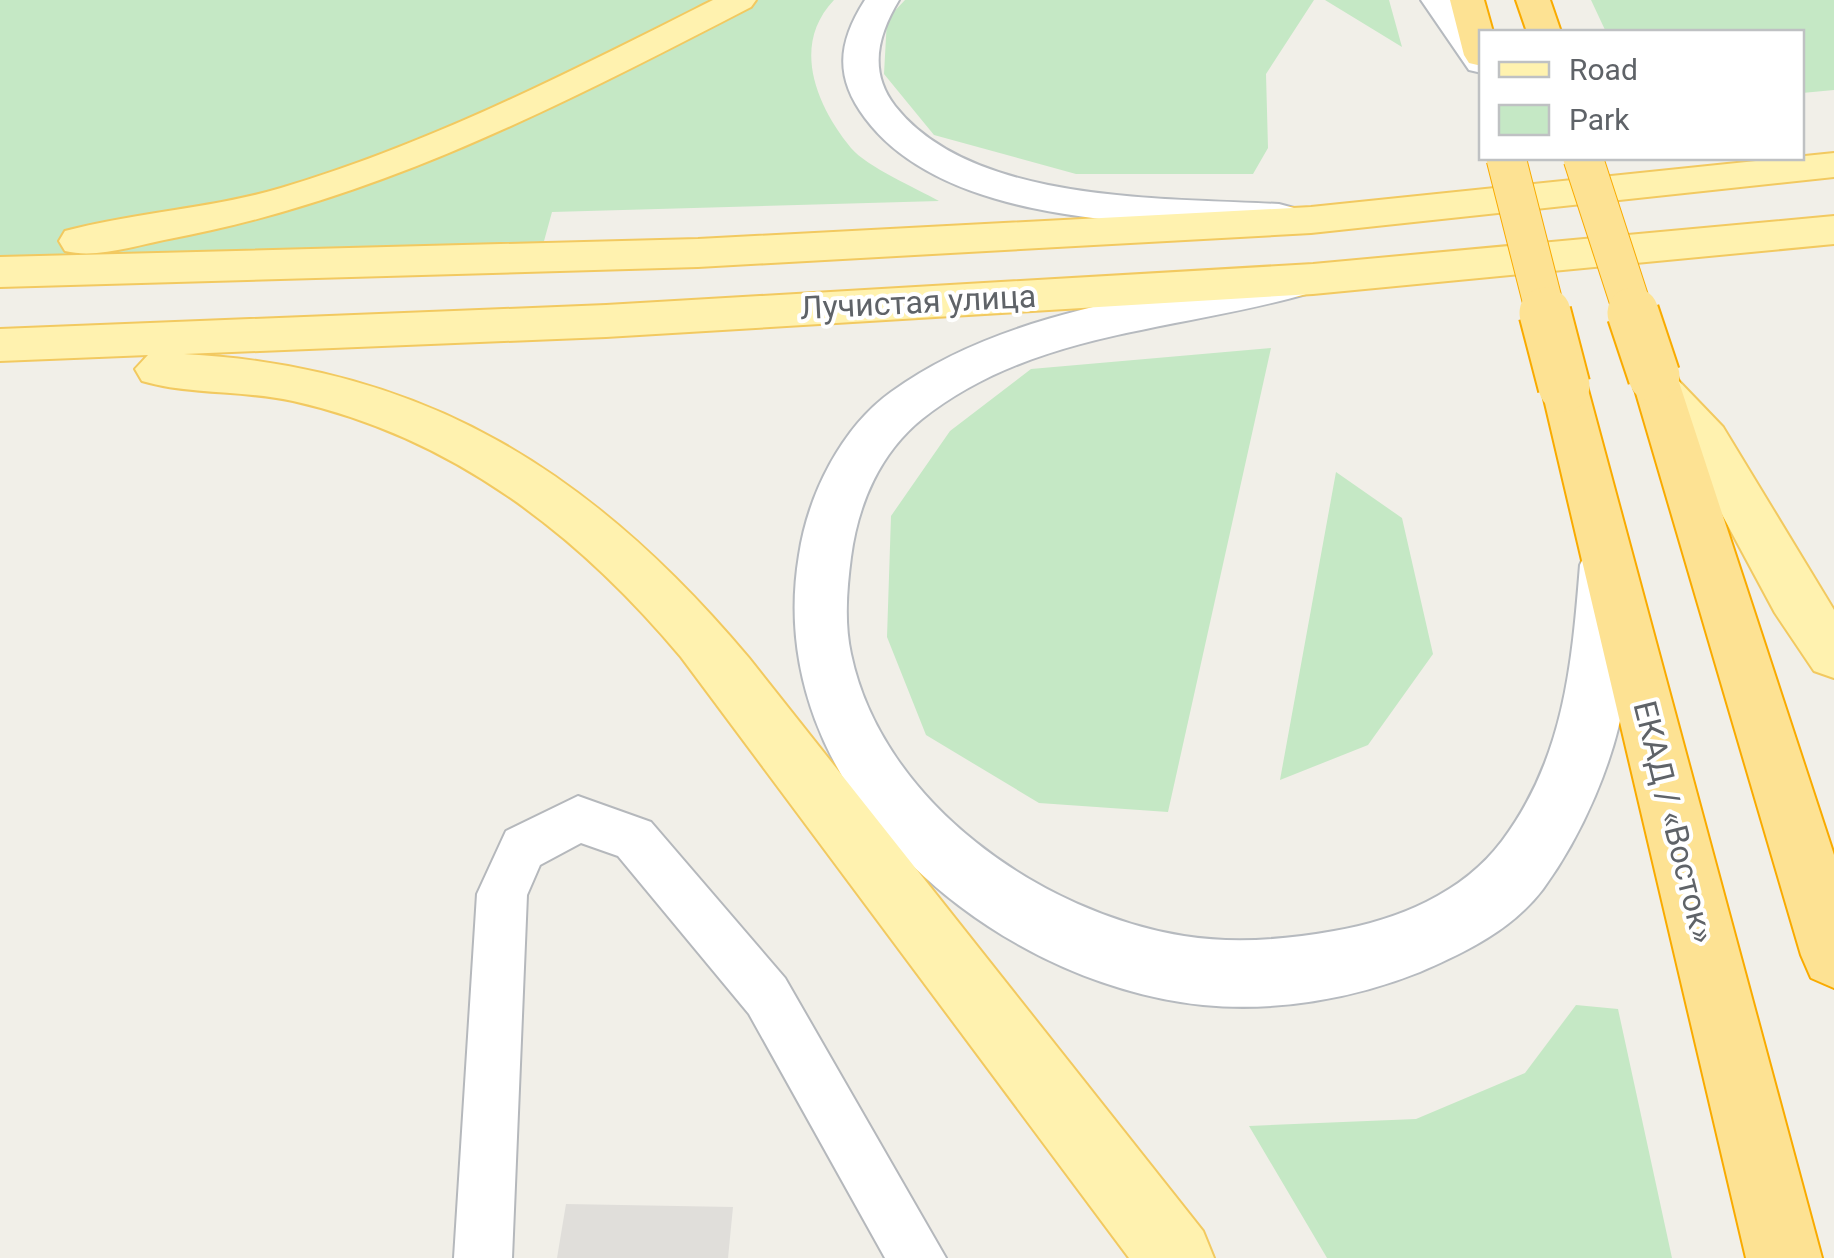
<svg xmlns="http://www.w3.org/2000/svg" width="1834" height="1258" font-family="Roboto,sans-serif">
<rect width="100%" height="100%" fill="#f1efe8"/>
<path fill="#e0deda" d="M566,1204L733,1207L728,1258H557Z"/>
<path fill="#c5e8c5" d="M0,0H834C791,45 816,105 851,148C867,167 916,188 939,201L552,212L541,252L0,257Z
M905,0H1314L1266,74L1268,148L1253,174H1076L934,135L884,74L887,19Z
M1325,0H1389L1402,47Z
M1591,0H1834V90L1802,93V32H1606Z
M1271,348L1168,812L1039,803L926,735L887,637L891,516L950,431L1031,369Z
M1336,472L1402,518L1433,654L1368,745L1280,780Z
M1576,1005L1618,1009L1672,1258H1327L1249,1126L1416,1119L1525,1073Z"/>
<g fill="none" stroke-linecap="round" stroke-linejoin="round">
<defs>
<path id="street" d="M578,796L651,822L785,978L946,1258H885L749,1014L618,856L581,843L540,865L527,895L512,1258H454L477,894L506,831Z"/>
<path id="secondary" d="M865,0H899C878,35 868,71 895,106C972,204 1165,198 1279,204L1294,208L1300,217L1294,226L1279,230C1154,224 946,227 865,118C834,77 838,42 865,0Z
M1421,0H1455L1482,36V73L1469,70Z
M1291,269L1306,274L1313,284L1306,294C1177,331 1032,331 922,419C880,453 858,504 851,557C847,588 844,622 851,654C882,802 1041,913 1184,936C1234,944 1284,940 1334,931C1397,920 1462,894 1502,841C1564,758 1572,665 1580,565L1587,550L1606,543L1625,550L1632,565C1630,608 1631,652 1625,695C1615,760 1582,836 1543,889C1512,930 1466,952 1420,972C1353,999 1276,1012 1203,1005C987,982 760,787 799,555C808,495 841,428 891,392C1004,310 1157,295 1291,269Z"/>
<path id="primary" d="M713,0H756L751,7C563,104 379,200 169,239C137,245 97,259 65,251L59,241L65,231C136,212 210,209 281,188C432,143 572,71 713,0Z
M1834,153V177L1311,233L698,267L0,287V257L698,239L1311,207Z
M1834,216V244L1313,294L606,337L184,354C429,367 595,475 749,658L1203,1231L1214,1258H1129L681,657C578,534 453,437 293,401C243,390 190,395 142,381L135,369L148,355L0,361V329L606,305L1313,264Z
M1658,372L1675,377L1723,427L1834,610V678L1814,671L1775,613L1689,453L1634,389L1641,377Z"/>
<path id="highway" d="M1450,0H1484L1493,32H1482V66L1469,63L1464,55Z
M1516,0H1550L1561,32H1527Z
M1654,359L1670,364L1677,376L1834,855V988L1811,978L1801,955L1631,376L1638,364Z
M1564,369L1581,374L1587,386L1822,1258H1746L1541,386L1547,374Z"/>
</defs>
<use href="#street" stroke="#b5b8bc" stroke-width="4"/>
<use href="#secondary" stroke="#b6babf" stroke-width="4"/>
<use href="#primary" stroke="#f2c960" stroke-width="4"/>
<use href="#highway" stroke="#f9ab00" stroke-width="4"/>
<use href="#street" fill="#fff" fill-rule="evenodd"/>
<use href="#secondary" fill="#fff" fill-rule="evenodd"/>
<use href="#primary" fill="#fff2af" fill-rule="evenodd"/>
<use href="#highway" fill="#fde293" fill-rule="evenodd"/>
<defs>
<path id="highway-bridge-far1" d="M1506,158L1546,315
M1583,158L1634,315"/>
<path id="highway-bridge" d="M1545,313L1564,386
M1633,313L1654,376"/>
</defs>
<use href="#highway-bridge-far1" stroke="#f9ab00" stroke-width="41" stroke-linecap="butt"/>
<use href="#highway-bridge" stroke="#f9ab00" stroke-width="55" stroke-linecap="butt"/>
<use href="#highway-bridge-far1" stroke="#fde293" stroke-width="39"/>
<use href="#highway-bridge" stroke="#fde293" stroke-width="51"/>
</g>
<g text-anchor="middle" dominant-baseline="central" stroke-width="8" stroke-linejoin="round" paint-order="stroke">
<g font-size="32" fill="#5f6368" stroke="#fff">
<text transform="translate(918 302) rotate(-3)">Лучистая улица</text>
<text transform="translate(1674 822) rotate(76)">ЕКАД / «Восток»</text>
</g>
</g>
<rect x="1479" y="30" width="325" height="130" fill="#ffffff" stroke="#bfc1c3" stroke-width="2.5"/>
<rect x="1499" y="62" width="50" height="15" fill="#fff2af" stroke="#bfc1c3" stroke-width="2.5"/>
<text x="1569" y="80" font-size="30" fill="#5f6368">Road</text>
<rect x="1499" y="105" width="50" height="30" fill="#c5e8c5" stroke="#bfc1c3" stroke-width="2.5"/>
<text x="1569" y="130" font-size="30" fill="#5f6368">Park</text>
</svg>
